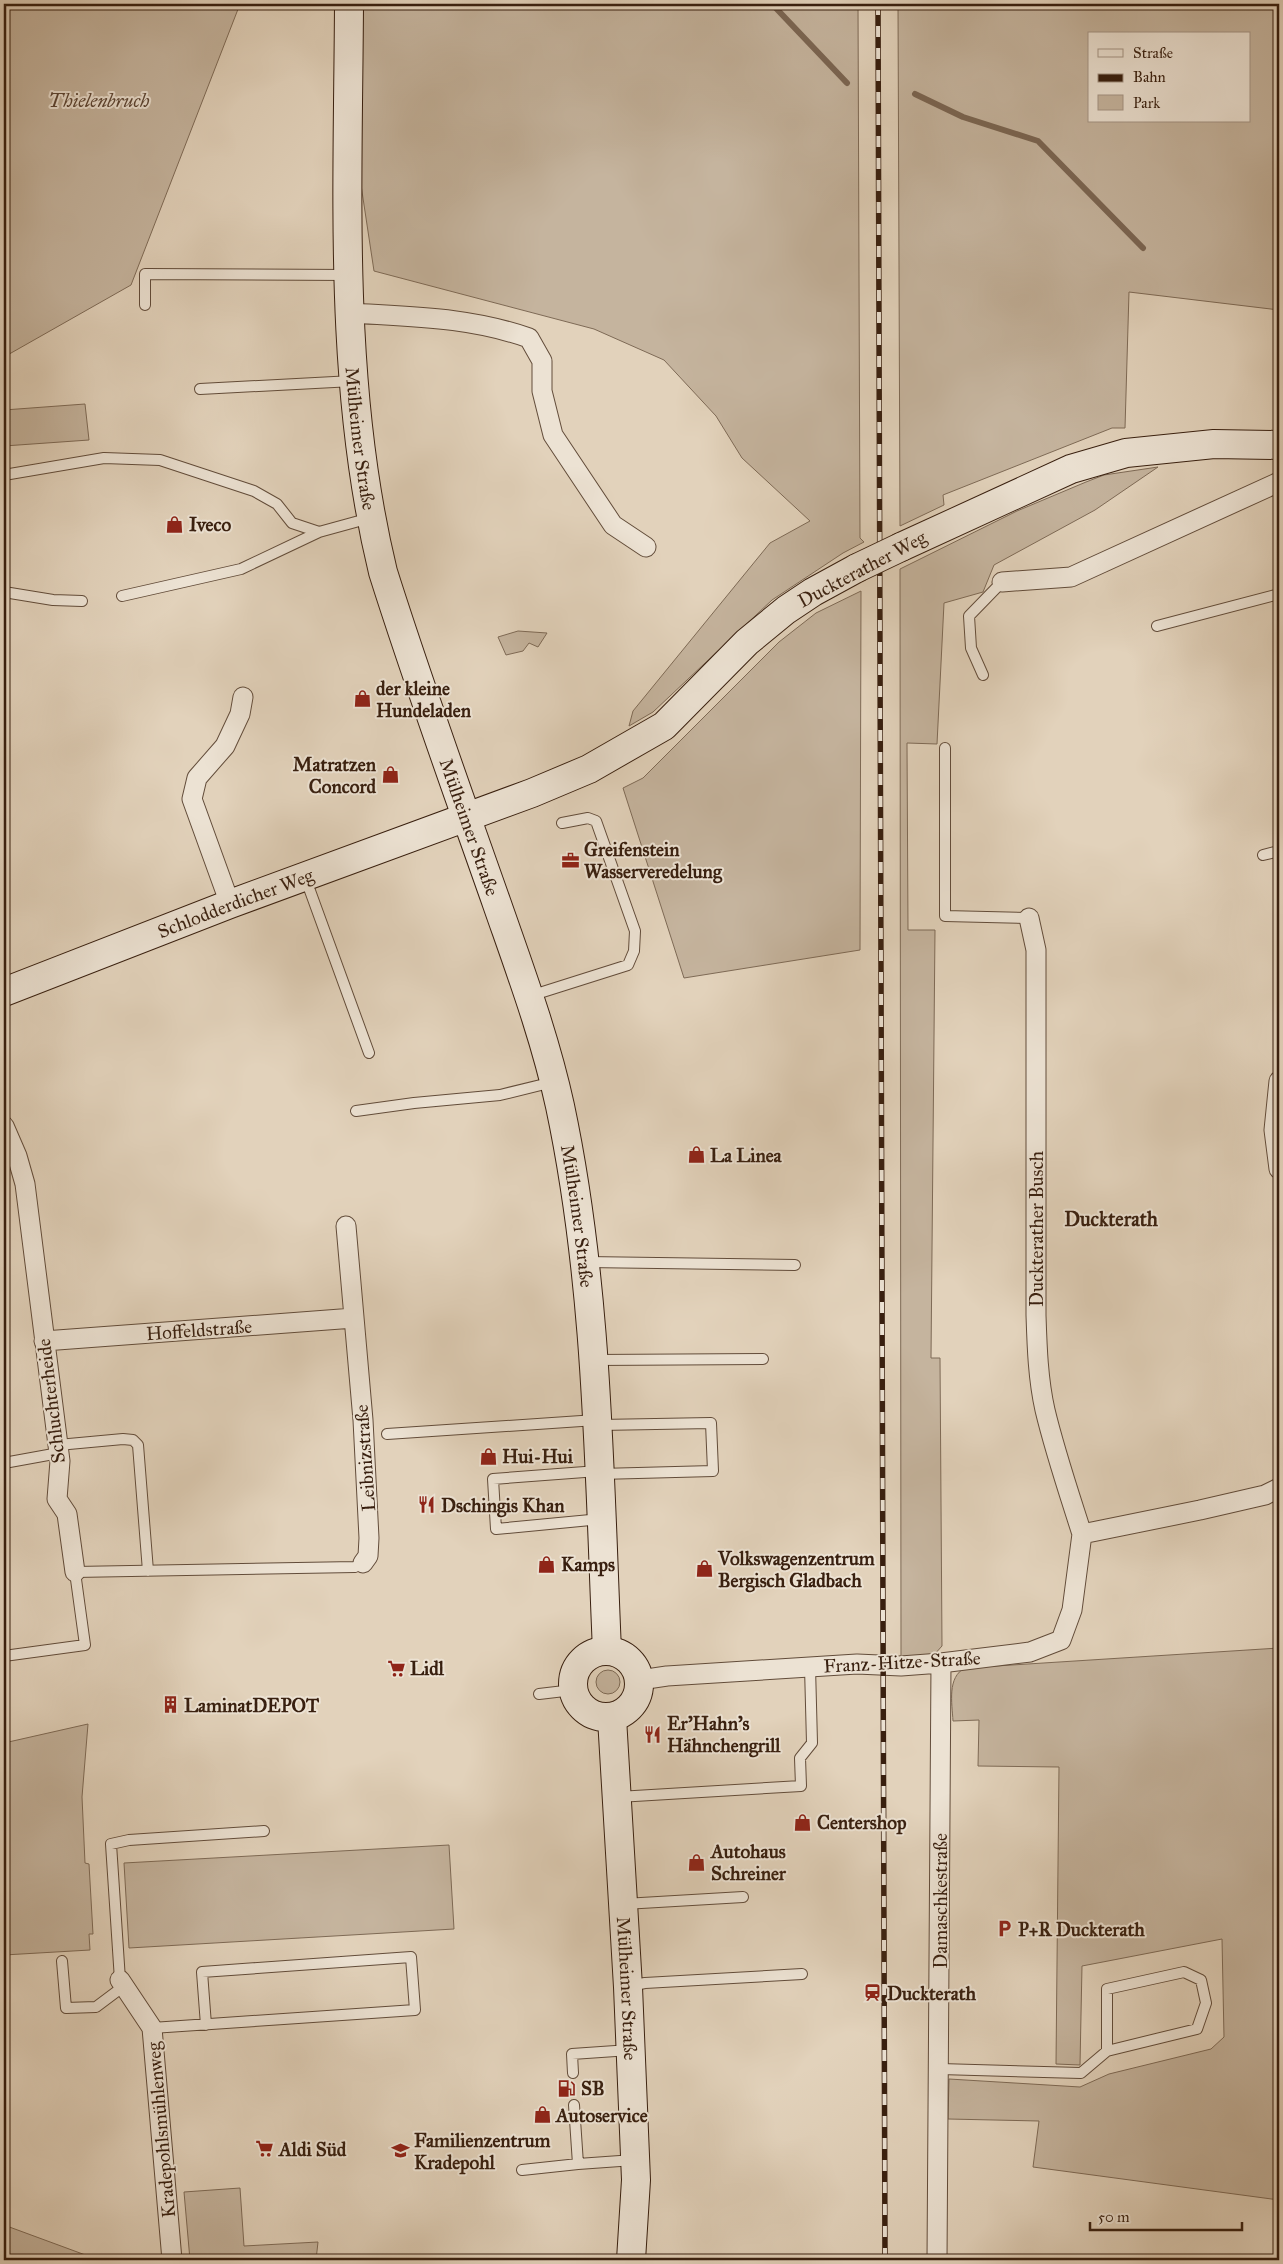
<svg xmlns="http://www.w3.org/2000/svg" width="1283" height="2264" font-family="'IM FELL Great Primer',serif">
<rect width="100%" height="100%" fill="#e2d2bb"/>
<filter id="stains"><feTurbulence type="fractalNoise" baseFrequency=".004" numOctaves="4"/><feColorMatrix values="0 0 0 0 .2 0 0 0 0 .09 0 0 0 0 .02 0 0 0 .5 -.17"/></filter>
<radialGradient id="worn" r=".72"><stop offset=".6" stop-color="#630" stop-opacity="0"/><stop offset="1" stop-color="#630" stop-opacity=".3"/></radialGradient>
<path fill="#c5b49e" stroke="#7e6a56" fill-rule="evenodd" d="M4,4H240L131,285L4,357Z
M359,4H858L860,538L864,542L843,553L772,600L653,712L629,726L633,711L770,543L810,521L742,458L716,416L664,360L594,329L374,271L358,165Z
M898,4H1279V310L1129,292L1125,428H1112L943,495L944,505L900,526ZM1089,34H1249V121H1089Z
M85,404L89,440L4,446V410Z
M1158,467L1095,510L994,565L983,592L944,603L937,744L907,743L908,930H935L931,1358H940L942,1646L933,1656L901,1660L900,569L1017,511L1086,482L1104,475Z
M861,591L860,950L684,978L623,788L643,778L779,642L816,613Z
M518,631L547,633L538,647L529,643L523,651L506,655L498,637Z
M1279,1648V2200L1033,2167L1039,2121L948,2119L949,2079L1080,2087L1109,2074L1211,2049L1224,2037L1222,1939L1082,1966L1080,2065L1056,2064L1059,1767L978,1766L979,1720L953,1721C952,1703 947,1677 965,1668Z
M596 1682a12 12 0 1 1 24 0a12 12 0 1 1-24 0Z
M88,1724L82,1797L85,1863L89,1864L93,1934H89L90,1950L4,1955V1743Z
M449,1845L454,1929L129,1948L124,1863Z
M240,2188L244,2246L318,2242L316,2260H190L184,2192Z
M4,2225L99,2260H4Z"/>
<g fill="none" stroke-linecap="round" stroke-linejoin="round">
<path stroke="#7b6653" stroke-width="6" d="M772,4L847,83
M915,94L963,117L1038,141L1143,248"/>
<defs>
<path id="lane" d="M145,305V274L348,275
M200,389L353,381
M4,475L104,458L160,460L254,491L277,504L292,523L319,532L370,518
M4,592L53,600L82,601
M122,596L241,569L319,532
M1157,626L1279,594
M983,675L971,648L969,616L1002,582
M945,748V916L1029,918
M1263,855L1279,851
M305,877L369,1053
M530,996L628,965L634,951L635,931L596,821L588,818L562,823
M356,1111L414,1103L500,1095L553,1082
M586,1262L795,1265
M594,1360L763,1359
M600,1425L711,1423L713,1471L600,1474
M387,1434L596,1420
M58,1445L123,1439L133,1440L138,1445L148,1571
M4,1463L59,1453
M598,1471L493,1479L496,1529L601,1519
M4,1656L85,1645L75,1572L355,1567L363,1563
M539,1694L573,1690
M618,1797L801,1786L800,1758L812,1743L810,1667
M624,1904L743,1897
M62,1961L66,2008L96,2007L124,1986
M120,1980L111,1844L129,1840L264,1831
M629,1986L645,1983L802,1974
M152,2028C240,2022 327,2016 415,2010L411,1957L202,1972L206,2025
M940,2069L1081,2073L1107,2051L1197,2029L1206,2003L1201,1980L1184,1972L1107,1989V2051
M573,2073L572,2054L630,2050
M574,2105L578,2164L634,2160
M522,2170L578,2164"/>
<path id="street" d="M350,313C413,317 469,317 529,338L542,361V391L553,435L613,525L646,547
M1002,582L1071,577L1279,482
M230,904L192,799L197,778L225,746L240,714L243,697
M1029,918L1036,950V1315C1037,1346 1038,1379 1045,1410C1055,1452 1069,1493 1082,1534
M1279,1081L1274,1130L1279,1169
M4,1126L17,1156L25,1184L60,1461L57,1499L67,1514L75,1572
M346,1226L363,1420L369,1538L368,1556L363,1563
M44,1341L354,1318
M640,1680L667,1676L857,1664L901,1666L941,1663L1030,1652L1061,1640L1072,1610L1082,1534L1200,1510L1265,1495L1279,1488
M120,1980L152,2028L172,2260
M937,2260L941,1663"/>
<g id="secondary">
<path id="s1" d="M349,4C348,193 338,387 383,572C418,683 458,793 497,904C520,970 545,1037 560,1106C598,1285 599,1469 607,1651"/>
<path d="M901,547L1071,469L1126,453L1214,444L1279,445"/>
<path id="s2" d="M4,992L230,904L532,793L589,769L664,726L747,642L786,610L813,592L857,568"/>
<circle cx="606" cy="1684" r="33"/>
<path id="s3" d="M612,1718L628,1987L636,2180L631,2260"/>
</g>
</defs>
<use href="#lane" stroke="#624c3a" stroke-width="12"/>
<use href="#street" stroke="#624c3a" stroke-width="21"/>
<use href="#secondary" stroke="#381f0f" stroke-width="30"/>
<use href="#lane" stroke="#ece2d3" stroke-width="10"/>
<use href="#street" stroke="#ece2d3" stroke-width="19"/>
<use href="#secondary" stroke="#ece2d3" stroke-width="28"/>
<defs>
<path id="rail" d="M878,4L885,2260"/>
</defs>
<use href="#rail" stroke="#381f0f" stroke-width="5.5"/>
<use href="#rail" stroke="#ece2d3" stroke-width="4" stroke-dasharray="11" stroke-linecap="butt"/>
<defs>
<path id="secondary-bridge" d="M857,568L901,547"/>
</defs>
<use href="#secondary-bridge" stroke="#381f0f" stroke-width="30" stroke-linecap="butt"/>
<use href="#secondary-bridge" stroke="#ece2d3" stroke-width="28"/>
</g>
<defs>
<symbol id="shop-bare" viewBox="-9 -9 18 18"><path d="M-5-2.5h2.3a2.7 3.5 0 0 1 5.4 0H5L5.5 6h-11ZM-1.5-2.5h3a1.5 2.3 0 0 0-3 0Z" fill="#8f2418" stroke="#ece2d3" stroke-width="2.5" paint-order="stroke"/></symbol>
<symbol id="office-bare" viewBox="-9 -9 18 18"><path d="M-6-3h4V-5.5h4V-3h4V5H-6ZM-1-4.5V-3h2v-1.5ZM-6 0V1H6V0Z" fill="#8f2418" stroke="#ece2d3" stroke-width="2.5" paint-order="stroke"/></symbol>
<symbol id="restaurant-bare" viewBox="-9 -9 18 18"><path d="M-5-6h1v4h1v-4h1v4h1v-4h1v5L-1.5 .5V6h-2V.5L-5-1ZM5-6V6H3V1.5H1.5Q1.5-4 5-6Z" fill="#8f2418" stroke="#ece2d3" stroke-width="2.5" paint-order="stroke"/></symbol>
<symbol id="supermarket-bare" viewBox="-9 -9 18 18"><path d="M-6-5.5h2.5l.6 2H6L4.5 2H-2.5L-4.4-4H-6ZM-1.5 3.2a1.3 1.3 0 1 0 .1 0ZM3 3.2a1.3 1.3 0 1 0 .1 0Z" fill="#8f2418" stroke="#ece2d3" stroke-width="2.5" paint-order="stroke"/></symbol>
<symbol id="building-bare" viewBox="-9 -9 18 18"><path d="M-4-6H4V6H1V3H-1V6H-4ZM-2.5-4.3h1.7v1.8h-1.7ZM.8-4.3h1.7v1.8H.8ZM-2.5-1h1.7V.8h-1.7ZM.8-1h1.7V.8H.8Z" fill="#8f2418" stroke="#ece2d3" stroke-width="2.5" paint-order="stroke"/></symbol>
<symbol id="parking-bare" viewBox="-9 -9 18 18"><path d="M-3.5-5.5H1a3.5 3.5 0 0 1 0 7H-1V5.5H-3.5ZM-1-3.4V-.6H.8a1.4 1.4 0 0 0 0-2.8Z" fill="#8f2418" stroke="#ece2d3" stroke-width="2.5" paint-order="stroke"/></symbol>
<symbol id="station-bare" viewBox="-9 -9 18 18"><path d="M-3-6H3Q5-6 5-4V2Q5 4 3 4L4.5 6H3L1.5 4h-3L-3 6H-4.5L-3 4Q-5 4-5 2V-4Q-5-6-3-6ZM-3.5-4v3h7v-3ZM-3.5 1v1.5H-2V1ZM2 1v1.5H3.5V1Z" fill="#8f2418" stroke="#ece2d3" stroke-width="2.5" paint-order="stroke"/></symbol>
<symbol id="fuel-bare" viewBox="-9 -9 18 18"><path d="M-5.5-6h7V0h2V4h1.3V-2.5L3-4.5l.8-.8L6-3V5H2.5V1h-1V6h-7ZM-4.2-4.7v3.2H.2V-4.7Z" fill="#8f2418" stroke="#ece2d3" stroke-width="2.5" paint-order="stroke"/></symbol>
<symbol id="school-bare" viewBox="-9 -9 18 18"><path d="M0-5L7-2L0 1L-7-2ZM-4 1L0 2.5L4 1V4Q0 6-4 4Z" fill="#8f2418" stroke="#ece2d3" stroke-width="2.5" paint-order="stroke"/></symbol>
</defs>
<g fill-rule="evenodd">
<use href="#shop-bare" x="162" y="512" width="25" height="25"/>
<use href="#shop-bare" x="350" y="686" width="25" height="25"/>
<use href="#shop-bare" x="378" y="762" width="25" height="25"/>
<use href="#office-bare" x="558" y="848" width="25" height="25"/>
<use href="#shop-bare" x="684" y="1142" width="25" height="25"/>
<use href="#shop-bare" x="476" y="1444" width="25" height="25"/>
<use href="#restaurant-bare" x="414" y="1492" width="25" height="25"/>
<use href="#shop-bare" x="534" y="1552" width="25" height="25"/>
<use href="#shop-bare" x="692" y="1556" width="25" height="25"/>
<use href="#supermarket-bare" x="384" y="1656" width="25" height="25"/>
<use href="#building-bare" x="158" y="1692" width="25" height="25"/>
<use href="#restaurant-bare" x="640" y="1722" width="25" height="25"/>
<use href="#shop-bare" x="790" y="1810" width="25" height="25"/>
<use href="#shop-bare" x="684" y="1850" width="25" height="25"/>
<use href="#parking-bare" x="992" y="1916" width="25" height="25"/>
<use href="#station-bare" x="860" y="1980" width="25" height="25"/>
<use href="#fuel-bare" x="554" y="2076" width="25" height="25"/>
<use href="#shop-bare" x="530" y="2102" width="25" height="25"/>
<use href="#supermarket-bare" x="252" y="2136" width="25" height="25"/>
<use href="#school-bare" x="388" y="2138" width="25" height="25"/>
</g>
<g text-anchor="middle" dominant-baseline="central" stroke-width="4" stroke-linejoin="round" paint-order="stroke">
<g font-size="19" font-style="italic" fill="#5b4433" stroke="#ece2d3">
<text x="99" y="100">Thielenbruch</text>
</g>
<g font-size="19" fill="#381f0f" stroke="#ece2d3">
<text stroke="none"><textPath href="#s1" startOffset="435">Mülheimer Straße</textPath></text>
<text transform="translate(862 569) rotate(-28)">Duckterather Weg</text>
<text stroke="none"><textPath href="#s1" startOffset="840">Mülheimer Straße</textPath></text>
<text stroke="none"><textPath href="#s2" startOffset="248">Schlodderdicher Weg</textPath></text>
<text stroke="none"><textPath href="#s1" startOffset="1245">Mülheimer Straße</textPath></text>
<text transform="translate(1036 1229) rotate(-90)">Duckterather Busch</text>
<text transform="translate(199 1330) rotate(-4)">Hoffeldstraße</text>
<text transform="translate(51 1401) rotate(-97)">Schluchterheide</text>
<text transform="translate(365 1458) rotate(-94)">Leibnizstraße</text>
<text transform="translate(902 1662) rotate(-3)">Franz-Hitze-Straße</text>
<text transform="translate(940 1901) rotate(-90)">Damaschkestraße</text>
<text stroke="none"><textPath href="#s3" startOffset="271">Mülheimer Straße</textPath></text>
<text transform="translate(161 2130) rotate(-95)">Kradepohlsmühlenweg</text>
</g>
<g font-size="19" font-weight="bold" fill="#381f0f" stroke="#ece2d3" text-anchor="start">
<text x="189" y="524">Iveco</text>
<text x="376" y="688">der kleine<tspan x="376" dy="22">Hundeladen</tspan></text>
<text x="376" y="764" text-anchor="end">Matratzen<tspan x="376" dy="22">Concord</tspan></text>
<text x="584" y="849">Greifenstein<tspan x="584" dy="22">Wasserveredelung</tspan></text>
<text x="710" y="1155">La Linea</text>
<text x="502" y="1456">Hui-Hui</text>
<text x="441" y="1505">Dschingis Khan</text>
<text x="718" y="1558">Volkswagenzentrum<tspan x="718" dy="22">Bergisch Gladbach</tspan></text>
<text x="561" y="1564">Kamps</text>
<text x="410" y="1668">Lidl</text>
<text x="184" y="1705">LaminatDEPOT</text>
<text x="667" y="1723">Er'Hahn's<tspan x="667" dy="22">Hähnchengrill</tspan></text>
<text x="817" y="1822">Centershop</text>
<text x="711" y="1851">Autohaus<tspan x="711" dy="22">Schreiner</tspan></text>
<text x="1018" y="1929">P+R Duckterath</text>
<text x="887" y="1993">Duckterath</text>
<text x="581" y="2088">SB</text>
<text x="556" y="2115">Autoservice</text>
<text x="414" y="2140">Familienzentrum<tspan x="414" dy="22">Kradepohl</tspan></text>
<text x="279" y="2149">Aldi Süd</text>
</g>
<g font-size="20" font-weight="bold" fill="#381f0f" stroke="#ece2d3">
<text x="1111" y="1219">Duckterath</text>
</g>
</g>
<rect width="1283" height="2264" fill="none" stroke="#e2d2bb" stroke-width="20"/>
<rect x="5" y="5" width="1273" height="2254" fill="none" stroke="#381f0f" stroke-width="2.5"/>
<rect x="10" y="10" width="1263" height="2244" fill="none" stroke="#381f0f"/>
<rect x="1088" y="32" width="162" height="90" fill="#ece2d3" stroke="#a49485"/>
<rect x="1098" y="49" width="25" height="8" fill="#ece2d3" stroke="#a49485"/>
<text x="1133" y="58" font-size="15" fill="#381f0f">Straße</text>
<rect x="1098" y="74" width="25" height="8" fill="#381f0f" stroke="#a49485"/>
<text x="1133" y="82" font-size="15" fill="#381f0f">Bahn</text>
<rect x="1098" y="95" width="25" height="15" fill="#c5b49e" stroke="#a49485"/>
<text x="1133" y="108" font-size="15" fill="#381f0f">Park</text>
<path d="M1090 2222v8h152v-8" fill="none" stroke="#381f0f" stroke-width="2.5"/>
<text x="1098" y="2222" font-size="15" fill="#381f0f" stroke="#ece2d3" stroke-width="4" paint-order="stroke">50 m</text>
<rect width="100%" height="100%" filter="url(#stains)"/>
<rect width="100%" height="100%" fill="url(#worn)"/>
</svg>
